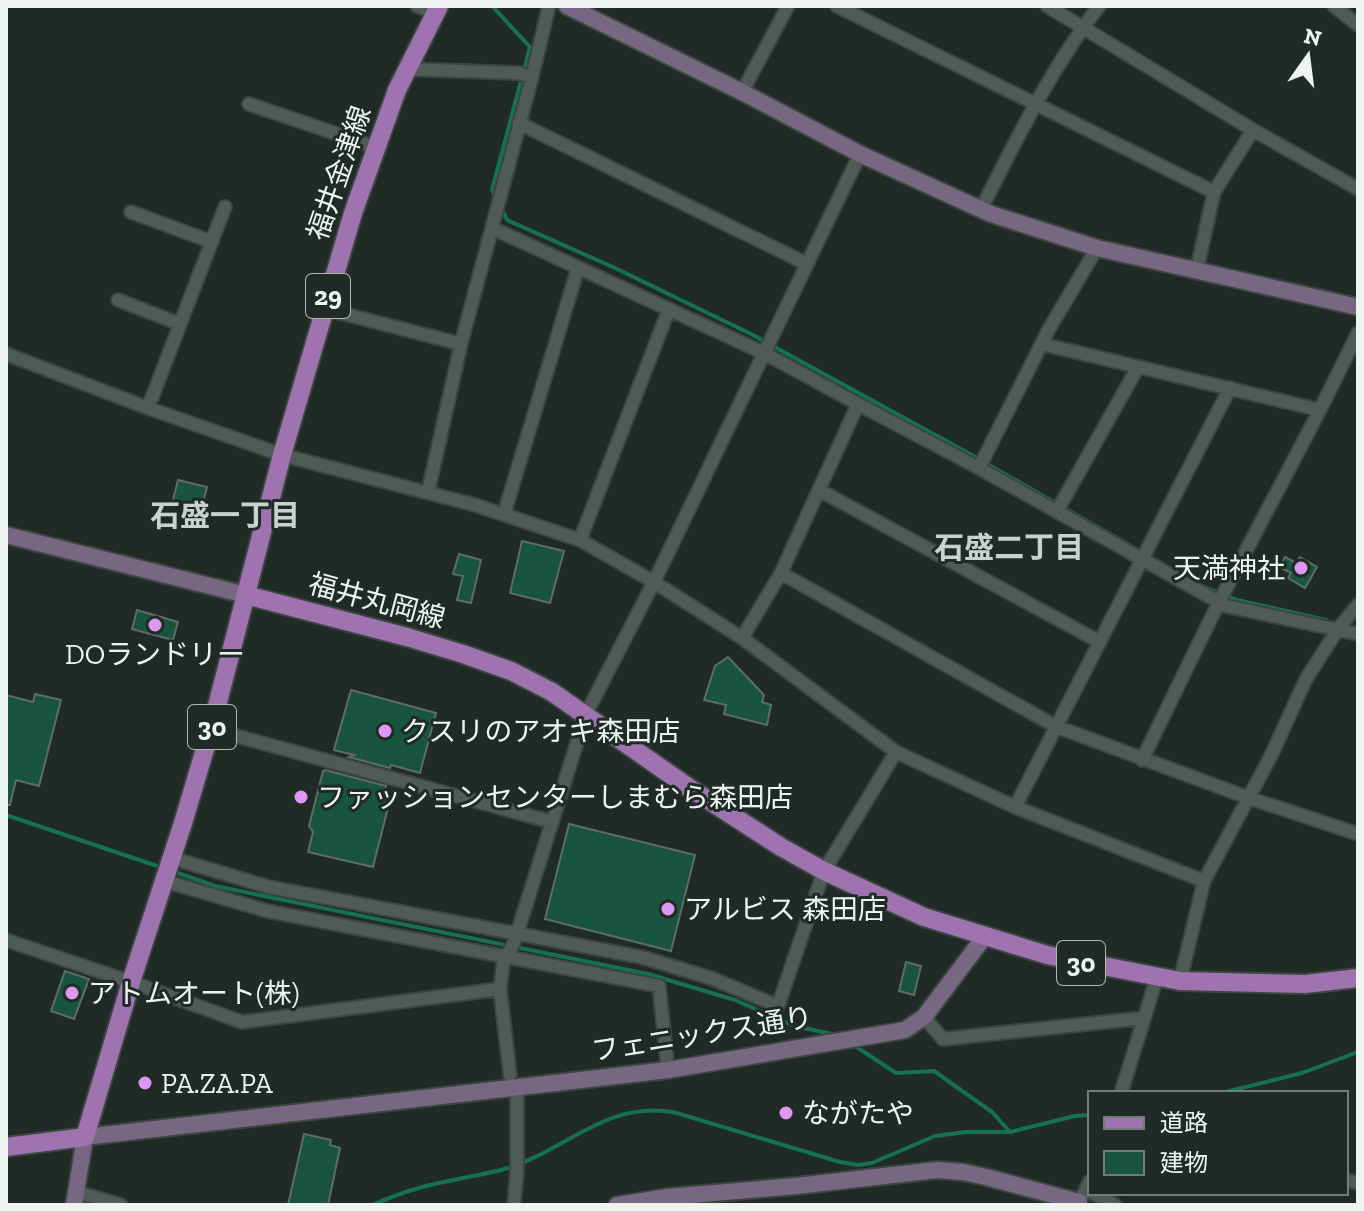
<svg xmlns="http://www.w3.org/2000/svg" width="1364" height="1211" font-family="'Zilla Slab','Noto Sans JP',serif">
<rect width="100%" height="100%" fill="#212b26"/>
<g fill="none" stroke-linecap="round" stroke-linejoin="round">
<path stroke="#167052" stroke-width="4" d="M492,6L530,47L492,190L497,199
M501,207L507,220L615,268L751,334L968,453L1138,550
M1202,586L1237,600L1326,620
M6,815L163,868
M172,871L215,886L648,974L735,1000L794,1026L837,1035
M852,1044L896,1073L934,1071L992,1112L1010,1132
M1222,1093L1302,1073L1358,1052
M372,1205C385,1200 398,1194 412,1190C443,1180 477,1177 508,1168C568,1149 606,1101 673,1112L840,1162L858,1165L872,1163L935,1136L966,1132H1010L1075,1116L1090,1115"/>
</g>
<path fill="#19543e" stroke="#5f6c65" stroke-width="2" d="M178,480L207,487L201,511L172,504Z
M522,541L564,551L550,603L510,593Z
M459,554L481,560L471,603L457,600L463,576L453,574Z
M1285,557L1296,563L1300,557L1317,567L1305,588L1288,578L1291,573L1280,567Z
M137,610L178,622L173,640L132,629Z
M728,657L764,695L762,702L771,705L767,725L724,714L726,705L704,700L715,666Z
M351,690L436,713L420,773L391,765L390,768L349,757L354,755L334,750Z
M35,694L61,700L39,786L16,780L10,805H6V695L33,702Z
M325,770L386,786L384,794L391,796L373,867L308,852L313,832L309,826L323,771Z
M569,824L695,855L671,951L545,919Z
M906,962L921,966L914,995L899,991Z
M65,971L89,979L74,1019L51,1011Z
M304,1134L331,1140L330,1145L340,1148L328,1205H288Z"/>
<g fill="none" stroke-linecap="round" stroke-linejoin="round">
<defs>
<path id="street" d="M417,6L435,13
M837,6L1214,192
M1047,6L1253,130L1358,189
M1334,6L1358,25
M407,69L518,73L532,77
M742,92L788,6
M249,104L375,147
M519,123L807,264
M981,209C1017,139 1051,68 1099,6
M131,212L212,242
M492,228L764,353L858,404
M1197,269L1214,192L1253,130
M118,300L180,324
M325,309L461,344
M1042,344L1320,410
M6,354L148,408L282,455L475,505L580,540L654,582L742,638L896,752L1015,807L1204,881
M148,408L225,207
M979,468L1049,329L1097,248
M819,490L1100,642
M428,492L461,344L532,77L549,6
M1057,511L1138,367
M504,514L578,268
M580,540L669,309
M781,573L1055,726L1249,798L1358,834
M742,638L781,573L858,404L979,468L1226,606L1358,634
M211,729L552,822
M1142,760L1219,602L1320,410L1358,333
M1015,807L1230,388
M172,858L269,887L641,957L711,978L778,1006L824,871L896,752
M165,881L267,911L659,986L668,1070
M6,940L131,982L242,1022L500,989L510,1075
M1180,981L1204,881L1271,756L1306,679L1338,629L1358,605
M500,989L504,956L509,953L515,940L586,714L654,582L860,154
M924,1017L943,1039L1144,1018
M1121,1093L1157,977
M1346,1180L1358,1183
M76,1192L121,1205
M1093,1193L1115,1205
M514,1205L517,1171V1088
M1078,1205L1090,1181"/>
<path id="secondary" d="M567,6L742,92L860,154L991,214L1097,248L1358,307
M6,535L246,595
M74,1205L85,1137L668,1070L905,1030L924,1017L985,936
M617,1205L667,1197L796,1186L937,1170L963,1172L986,1177L1079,1202"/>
<path id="primary" d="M246,595L407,637L463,654L511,671L552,692L688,787L781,847L824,871L924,917L1047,955L1180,981L1305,984L1358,978
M6,1147L85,1137L131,982L183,823L211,729L282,455L353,213L397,90L439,6"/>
</defs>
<use href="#street" stroke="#3c4641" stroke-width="16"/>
<use href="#secondary" stroke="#3c4641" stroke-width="20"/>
<use href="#primary" stroke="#3c4641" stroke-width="22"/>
<use href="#street" stroke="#4f5b55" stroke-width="12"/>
<use href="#secondary" stroke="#776782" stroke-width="16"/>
<use href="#primary" stroke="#9e73af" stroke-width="18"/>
</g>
<g fill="#de98f3" stroke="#212b26" stroke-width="3">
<circle cx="1301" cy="568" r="8"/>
<circle cx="155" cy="625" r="8"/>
<circle cx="385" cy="731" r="8"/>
<circle cx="301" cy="797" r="8"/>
<circle cx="668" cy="909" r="8"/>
<circle cx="72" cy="993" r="8"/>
<circle cx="145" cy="1083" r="8"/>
<circle cx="786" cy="1113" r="8"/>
</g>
<g text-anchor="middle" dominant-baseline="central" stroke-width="6" stroke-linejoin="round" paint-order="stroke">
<g fill="#212b26" stroke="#b0b8b4" stroke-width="2">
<rect x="306" y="274" width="44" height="44" rx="6"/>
<rect x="188" y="705" width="48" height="44" rx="6"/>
<rect x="1057" y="941" width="48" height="44" rx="6"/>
</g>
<g font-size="26" font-weight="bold" fill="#eef5f1">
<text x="328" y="296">29</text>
<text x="212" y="727">30</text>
<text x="1081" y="963">30</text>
</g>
<g font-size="28" fill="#eef5f1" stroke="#212b26">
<text transform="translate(339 173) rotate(-71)">福井金津線</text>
<text transform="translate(377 601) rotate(15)">福井丸岡線</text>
<text transform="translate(702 1034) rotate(-9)">フェニックス通り</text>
</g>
<g font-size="28" fill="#eef5f1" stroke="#212b26" text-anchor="start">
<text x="1285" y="568" text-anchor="end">天満神社</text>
<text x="155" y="654" text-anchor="middle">DOランドリー</text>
<text x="401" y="731">クスリのアオキ森田店</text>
<text x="317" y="797">ファッションセンターしまむら森田店</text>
<text x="684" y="909">アルビス 森田店</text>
<text x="88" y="993">アトムオート(株)</text>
<text x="161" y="1083">PA.ZA.PA</text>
<text x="802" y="1113">ながたや</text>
</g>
<g font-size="30" font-weight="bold" fill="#c6d4cd" stroke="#212b26">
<text x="225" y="516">石盛一丁目</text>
<text x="1009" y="548">石盛二丁目</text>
</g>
</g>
<rect width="1364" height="1211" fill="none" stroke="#eef5f1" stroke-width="16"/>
<rect x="1088" y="1091" width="260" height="104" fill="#212b26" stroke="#737c77" stroke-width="2"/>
<rect x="1104" y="1117" width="40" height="12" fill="#9e73af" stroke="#737c77" stroke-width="2"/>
<text x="1160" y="1131" font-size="24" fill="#eef5f1">道路</text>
<rect x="1104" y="1151" width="40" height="24" fill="#19543e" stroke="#737c77" stroke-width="2"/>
<text x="1160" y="1171" font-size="24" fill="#eef5f1">建物</text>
<g transform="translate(1308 56) rotate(14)" stroke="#212b26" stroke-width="6" paint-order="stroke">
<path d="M0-6L14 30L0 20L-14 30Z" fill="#eef5f1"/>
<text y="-12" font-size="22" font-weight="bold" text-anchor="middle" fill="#eef5f1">N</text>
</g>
</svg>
